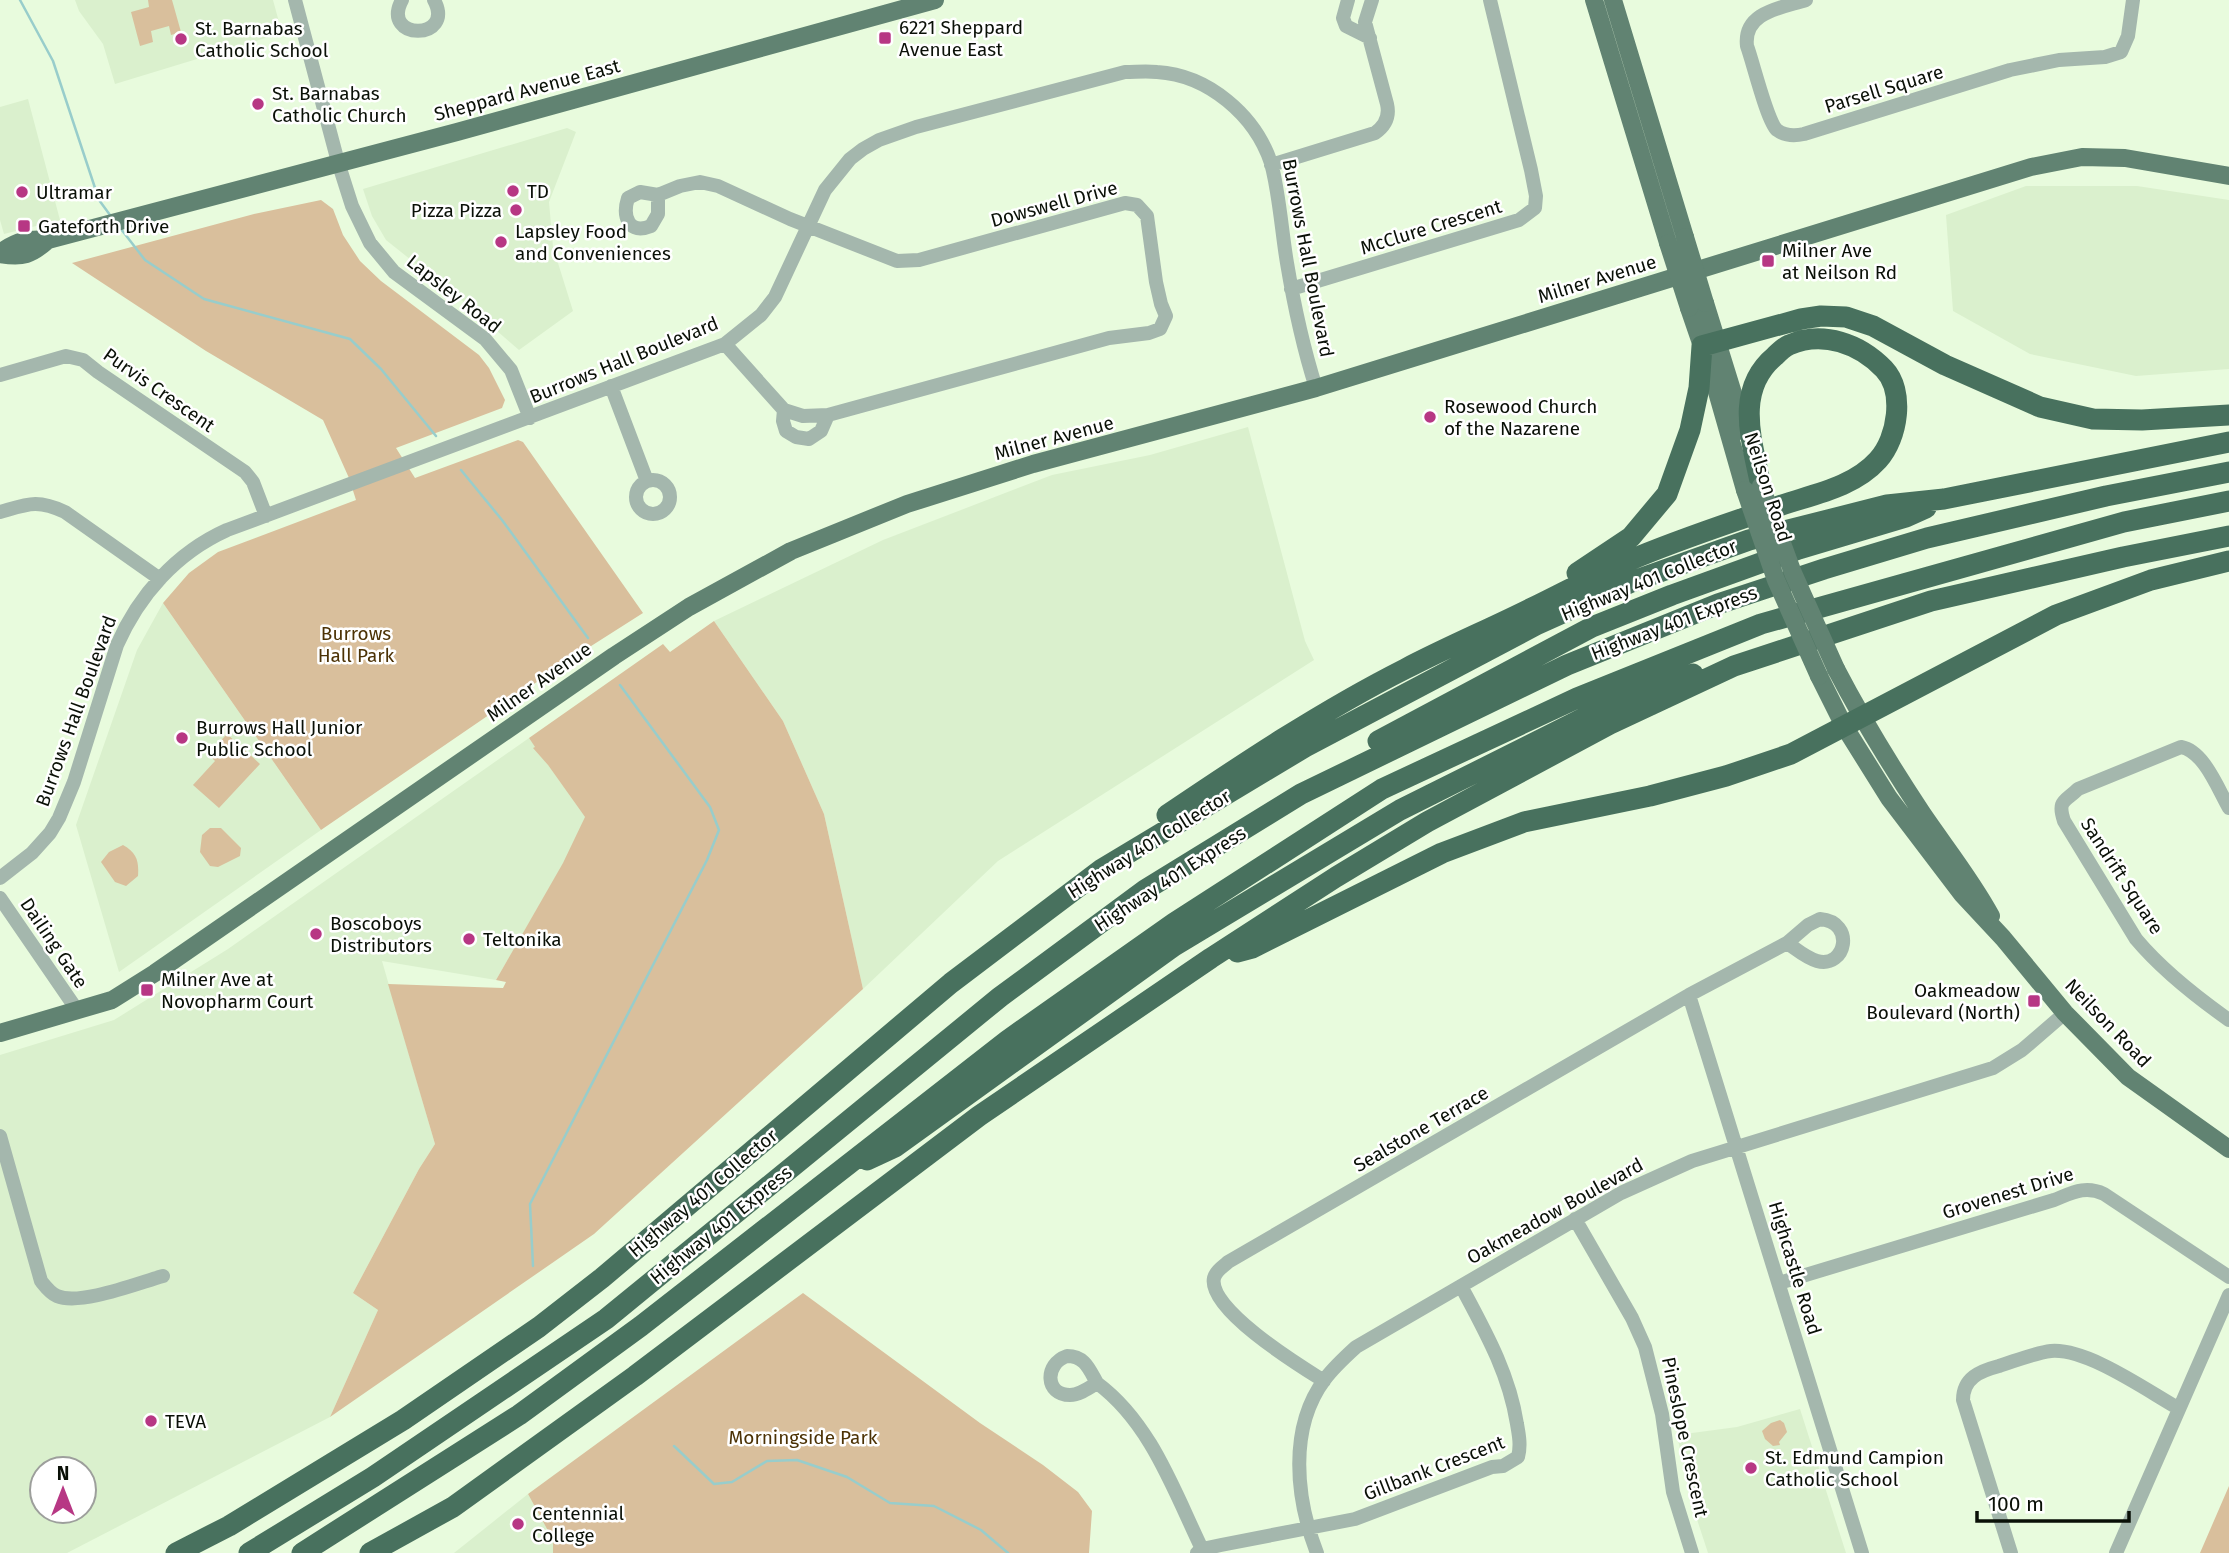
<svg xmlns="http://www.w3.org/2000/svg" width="2229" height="1553" font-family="'Fira Sans',sans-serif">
<rect width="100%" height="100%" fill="#e8fbdd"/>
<path fill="#daf0cd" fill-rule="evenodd" d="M75,0H273L282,33L115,84L103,44L79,11Z
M28,99L60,220L4,234L0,220V107Z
M567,128L576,132L549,202L553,247L573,311L519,350L465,303L386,240L372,216L363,189Z
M2026,186H2137L2229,200V369L2136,376L2030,354L1953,311L1946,215Z
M1248,427L1305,641L1314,660L998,861L863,989L824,814L783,721L714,621L883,540L1052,475L1150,455Z
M163,603L321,830L119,972L76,825L137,650Z
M529,738L588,821L496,980L382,961L435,1144L419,1169L353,1293L378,1310L330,1417L67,1553H0V1055L114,1020L228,949ZM42,1469H84V1511H42Z
M1800,1409L1846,1553H1708L1691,1501L1677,1435L1737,1427Z
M528,1494L560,1553H454Z"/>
<path fill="#d9bf9c" d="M148,0H172L181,32L171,35L169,26L151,31L153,42L140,46L131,12L149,7Z
M321,200L333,209L343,235L360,261L381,281L479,355L489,368L505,400L502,408L396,448L415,478L518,440L523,442L643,613L566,662L321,830L163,603L189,573L218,552L356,500L349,478L323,420L206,351L72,263L254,214Z
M714,621L783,721L824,814L863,989L594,1234L330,1417L378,1310L353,1293L419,1169L435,1144L388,984L503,988L506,982L496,980L563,863L585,817L548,765L533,748L535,747L529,738L663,644L670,652Z
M227,734L260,764L219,808L193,785L215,761L208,754Z
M210,828H221L241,848L240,856L218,867L210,866L200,852L202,835Z
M123,845C137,853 139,861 138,876L126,886L115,882L101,862L109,852Z
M803,1293L980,1423L1043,1465L1078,1492L1092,1511L1089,1553H553V1540L528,1494Z
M1780,1420L1784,1423L1787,1432L1779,1442L1780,1445L1773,1446L1765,1439L1762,1431L1771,1423Z
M2229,1486V1553H2200Z"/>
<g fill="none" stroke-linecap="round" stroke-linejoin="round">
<path stroke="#98cdcb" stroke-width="2.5" d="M20,0L53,61L99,200L110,215
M121,229L145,260L204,299L350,339L381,369L436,436
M461,470L502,520L588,638
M533,1266L530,1204L707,860L719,830L710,807L620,685
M674,1446L714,1484L732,1482L767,1461L797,1460L847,1477L890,1503L934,1506L981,1530L1008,1553"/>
<path stroke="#a4b7ad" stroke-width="14" d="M295,0L338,162L352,206L370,243L394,272L485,339L511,370L530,418
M402,0C380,41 456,41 434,0
M1348,0L1343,18L1346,26L1370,38
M1806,0C1781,8 1743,12 1747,46C1753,62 1767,121 1777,130C1785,136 1795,136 1804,134L2010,70L2059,60L2105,57L2121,52L2128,36L2133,0
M1271,165L1375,133C1385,126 1390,117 1387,104L1365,22L1372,0
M658,195V214L651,226C629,235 622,217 628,198L640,192L658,195L680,186L700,182L718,186L790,219L897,261L919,260L1125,203L1137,205L1147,216L1156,282L1161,304L1166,316L1160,329L1149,333L1109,338L828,415L803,416L784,410L725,344
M1291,289L1519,220L1535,208L1536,196L1531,170L1490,0
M0,375L66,356L83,360L98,372L245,472L253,482L266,516
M611,386L647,481
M784,410L783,421L786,431L796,437L809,439L821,431L828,415
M636 497a17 17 0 1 1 34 0a17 17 0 1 1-34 0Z
M0,512C28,504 37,499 65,512L160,579
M2229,808C2218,789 2204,751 2181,747L2078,789C2065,802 2057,800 2064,821L2136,939C2162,970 2195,996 2229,1020
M0,878L32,853L50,833L59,818L74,782L117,645C139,595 176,553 227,530L725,344L761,315L775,297L825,190L850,159L863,149L879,140L916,127L1125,72C1136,72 1146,71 1157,72C1208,75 1255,115 1271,163C1279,191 1282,234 1287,263C1294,305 1303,347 1316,388
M0,898L77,1010
M1820,919C1856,922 1846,969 1817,961C1806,958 1796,949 1787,943L1808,925Z
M1689,995L1862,1553
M0,1136L41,1281C45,1286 50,1293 57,1296C80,1306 138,1283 163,1276
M1575,1219L1632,1318L1645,1347L1662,1414L1673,1492L1692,1553
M1779,1283L2054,1200C2072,1193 2085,1185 2104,1194L2229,1277
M1067,1356C1085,1356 1089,1369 1097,1383C1089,1388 1079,1395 1070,1395C1045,1395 1044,1364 1067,1356Z
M1324,1381C1300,1366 1207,1309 1214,1278C1216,1270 1223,1267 1228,1262L1689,995L1787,943
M1097,1383C1151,1423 1174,1491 1202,1549
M1197,1553L1202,1549L1221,1545L1355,1519L1492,1467L1503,1466L1518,1457C1521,1446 1519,1435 1517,1424C1509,1373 1485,1331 1461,1286
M1317,1553C1296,1499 1288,1428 1325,1379C1334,1367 1345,1357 1356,1347L1621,1193L1692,1161L1993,1068L2022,1050L2065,1013
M2011,1553L1963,1400C1963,1378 1980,1371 1999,1366C2015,1361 2034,1353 2051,1351C2087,1348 2146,1390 2178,1408
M2116,1553L2229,1295"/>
<path stroke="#618372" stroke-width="18" d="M1594,0L1668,243
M1613,0L1685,237
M0,253C16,241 29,238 48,240L457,132L935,0
M0,254C23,258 31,255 48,240
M1705,303L1745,432
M1689,308L1713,378L1745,490
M1836,669C1862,719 1891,766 1922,813C1945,847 1971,879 1991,916
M1819,676L1844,726L1889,798L1962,894L2003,938L2065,1013L2128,1077L2229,1149
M0,1033L112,1000L155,973L614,656L689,607L791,551L907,504L1033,464L1316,388L2031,167L2082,157L2125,158L2229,176"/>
<path stroke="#48715e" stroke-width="21" d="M1577,573L1631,537L1667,494L1690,430L1699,388L1702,346L1801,319L1821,316L1846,317L1873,326L1945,365L2040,407L2093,419L2142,420L2229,415
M1378,741L1592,627L1672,595L1799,549L1906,517L1926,508
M1167,815C1244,763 1322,711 1405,669C1447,647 1490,629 1532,608C1563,593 1594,576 1626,562C1674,541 1724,525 1773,508C1809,495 1852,489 1878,460C1898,438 1905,391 1884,369C1860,344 1823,330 1789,345C1784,347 1779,352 1775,356C1734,390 1752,441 1761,486
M1237,952L1252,948L1442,853L1524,822L1650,796L1726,776L1791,754L2056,615L2151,580L2229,561
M867,1160L895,1147L1174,946L1400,810L1602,709L1693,674
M176,1553L229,1526L403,1420L539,1327L602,1278L951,983L1102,869L1305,747L1536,625L1634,581L1749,540L1887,505L1944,499L2229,442
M249,1553L373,1477L606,1319L1000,997L1145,890L1301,794L1567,665L1718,604L1824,569L1927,538L2106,496L2229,472
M302,1553L519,1415L641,1326L1008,1040L1174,923L1382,789L1577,698L1761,624L2124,522L2229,501
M370,1553L453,1507L635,1376L979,1116L1211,958L1336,877L1427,822L1610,724L1734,666L1931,601L2123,557L2229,536"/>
<path stroke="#618372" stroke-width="18" d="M1685,237L1705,303
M1668,243L1689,308
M1761,486L1793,573L1836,669
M1745,490L1776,580L1819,676"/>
</g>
<g fill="#b73784" stroke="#fff" stroke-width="2.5">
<rect x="878" y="31" width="14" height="14" rx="3.5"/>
<circle cx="181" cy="39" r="7"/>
<circle cx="258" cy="104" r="7"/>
<circle cx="513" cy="191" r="7"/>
<circle cx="22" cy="192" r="7"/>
<circle cx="516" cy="210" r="7"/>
<rect x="17" y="219" width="14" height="14" rx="3.5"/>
<circle cx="501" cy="242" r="7"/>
<rect x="1761" y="254" width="14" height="14" rx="3.5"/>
<circle cx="1430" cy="417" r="7"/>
<circle cx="182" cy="738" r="7"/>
<circle cx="316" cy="934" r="7"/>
<circle cx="469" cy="939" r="7"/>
<rect x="140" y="983" width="14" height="14" rx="3.5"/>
<rect x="2027" y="994" width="14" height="14" rx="3.5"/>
<circle cx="151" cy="1421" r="7"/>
<circle cx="1751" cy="1468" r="7"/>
<circle cx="518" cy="1524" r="7"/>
</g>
<g text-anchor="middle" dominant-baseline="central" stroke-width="5" stroke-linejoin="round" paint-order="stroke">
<g font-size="19" fill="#0a1007" stroke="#fff" text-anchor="start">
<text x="899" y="27">6221 Sheppard<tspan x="899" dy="22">Avenue East</tspan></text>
<text x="195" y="28">St. Barnabas<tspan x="195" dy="22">Catholic School</tspan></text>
<text x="272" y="93">St. Barnabas<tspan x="272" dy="22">Catholic Church</tspan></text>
<text x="527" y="191">TD</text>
<text x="36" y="192">Ultramar</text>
<text x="502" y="210" text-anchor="end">Pizza Pizza</text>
<text x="38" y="226">Gateforth Drive</text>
<text x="515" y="231">Lapsley Food<tspan x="515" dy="22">and Conveniences</tspan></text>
<text x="1782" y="250">Milner Ave<tspan x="1782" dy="22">at Neilson Rd</tspan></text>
<text x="1444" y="406">Rosewood Church<tspan x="1444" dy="22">of the Nazarene</tspan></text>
<text x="196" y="727">Burrows Hall Junior<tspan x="196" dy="22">Public School</tspan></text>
<text x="330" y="923">Boscoboys<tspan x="330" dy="22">Distributors</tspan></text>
<text x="483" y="939">Teltonika</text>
<text x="161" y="979">Milner Ave at<tspan x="161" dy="22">Novopharm Court</tspan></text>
<text x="2020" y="990" text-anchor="end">Oakmeadow<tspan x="2020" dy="22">Boulevard (North)</tspan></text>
<text x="165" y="1421">TEVA</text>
<text x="1765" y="1457">St. Edmund Campion<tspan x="1765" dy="22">Catholic School</tspan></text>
<text x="532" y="1513">Centennial<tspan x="532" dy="22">College</tspan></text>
</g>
<g font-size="19" fill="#0a1007" stroke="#fff">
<text transform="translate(1884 89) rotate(-17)">Parsell Square</text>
<text transform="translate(527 90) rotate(-15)">Sheppard Avenue East</text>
<text transform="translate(1054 204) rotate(-15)">Dowswell Drive</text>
<text transform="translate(1431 227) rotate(-17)">McClure Crescent</text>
<text transform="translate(1308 258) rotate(79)">Burrows Hall Boulevard</text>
<text transform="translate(1597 279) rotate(-17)">Milner Avenue</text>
<text transform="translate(454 294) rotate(38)">Lapsley Road</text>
<text transform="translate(624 360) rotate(-22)">Burrows Hall Boulevard</text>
<text transform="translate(159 390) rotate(35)">Purvis Crescent</text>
<text transform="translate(1054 438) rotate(-15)">Milner Avenue</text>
<text transform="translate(1768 487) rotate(72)">Neilson Road</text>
<text transform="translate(1649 580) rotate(-22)">Highway 401 Collector</text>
<text transform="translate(1674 623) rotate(-21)">Highway 401 Express</text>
<text transform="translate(539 682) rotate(-35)">Milner Avenue</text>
<text transform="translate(76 711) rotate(-70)">Burrows Hall Boulevard</text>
<text transform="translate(1149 844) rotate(-32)">Highway 401 Collector</text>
<text transform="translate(2122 876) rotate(57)">Sandrift Square</text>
<text transform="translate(1170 879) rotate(-33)">Highway 401 Express</text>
<text transform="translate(54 943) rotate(56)">Dailing Gate</text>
<text transform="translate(2108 1023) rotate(46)">Neilson Road</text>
<text transform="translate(1421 1129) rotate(-30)">Sealstone Terrace</text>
<text transform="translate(703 1193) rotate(-40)">Highway 401 Collector</text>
<text transform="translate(2008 1193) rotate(-17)">Grovenest Drive</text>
<text transform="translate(1555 1211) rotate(-29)">Oakmeadow Boulevard</text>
<text transform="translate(721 1225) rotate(-39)">Highway 401 Express</text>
<text transform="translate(1795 1268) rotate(73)">Highcastle Road</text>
<text transform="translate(1685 1437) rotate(78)">Pineslope Crescent</text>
<text transform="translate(1434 1468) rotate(-21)">Gillbank Crescent</text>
</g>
<g font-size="19" fill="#4c3205" stroke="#fff">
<text x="356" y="633">Burrows<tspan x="356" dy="22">Hall Park</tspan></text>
<text x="803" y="1437">Morningside Park</text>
</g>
</g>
<g transform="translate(63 1490)"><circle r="33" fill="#ffffff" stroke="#9d9f9c" stroke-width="2"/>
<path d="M0-5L12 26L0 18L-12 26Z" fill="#b73784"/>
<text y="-10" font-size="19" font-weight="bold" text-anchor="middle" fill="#0a1007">N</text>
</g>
<path d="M1977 1511v10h152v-10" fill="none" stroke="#0a1007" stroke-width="3.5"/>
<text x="1988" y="1511" font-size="21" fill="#0a1007" stroke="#ffffff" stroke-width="5" paint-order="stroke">100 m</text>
</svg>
